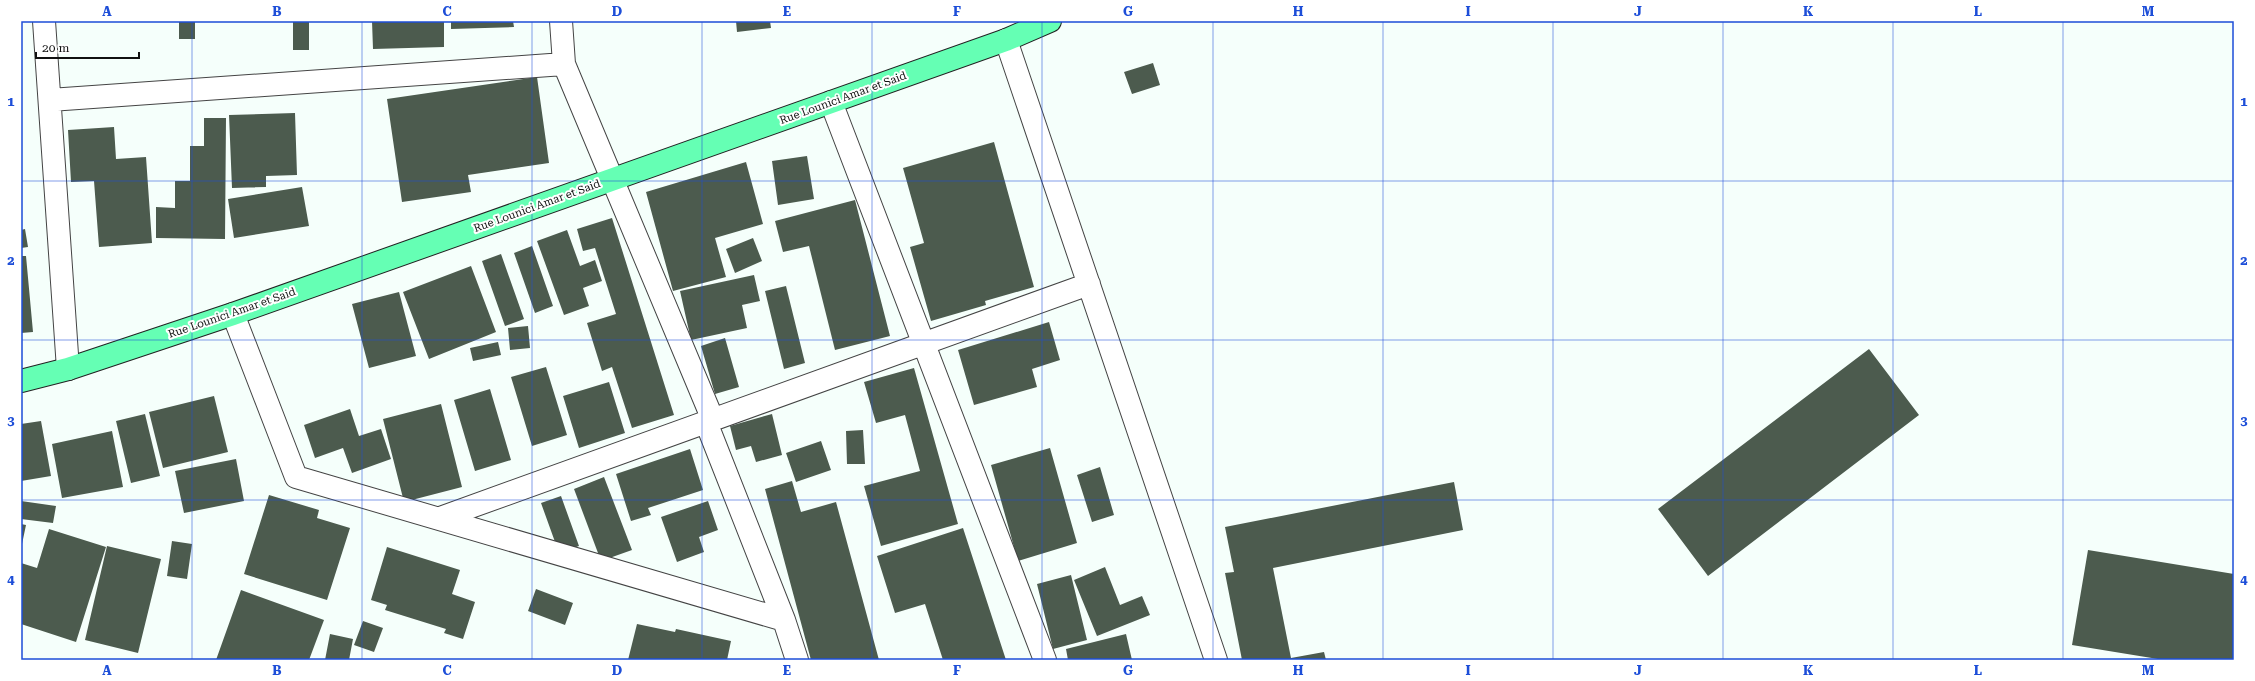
<svg xmlns="http://www.w3.org/2000/svg" width="2255" height="681" font-family="'Roboto Serif',serif">
<rect width="100%" height="100%" fill="#f5fffb"/>
<path fill="#4c5b4e" d="M179,21H195V39H179Z
M293,21H309V50H293Z
M372,21H444V47L373,49Z
M451,21H513L514,27L451,29Z
M736,21H770L771,28L737,32Z
M1153,63L1160,85L1132,94L1124,72Z
M537,77L549,163L468,175L471,192L402,202L387,99Z
M295,113L297,175L266,176V187L232,188L229,115Z
M204,118H226L225,239L156,238V207L175,208V181H190V146H204Z
M114,127L116,159L146,157L152,243L99,247L94,181L71,182L68,130Z
M994,142L1034,287L985,301L986,305L931,321L910,247L924,243L903,168Z
M807,156L814,199L778,205L772,161Z
M746,162L763,224L715,238L726,277L673,291L646,192Z
M302,187L309,226L234,238L228,199Z
M855,200L890,336L835,350L809,246L783,252L775,221Z
M612,218L674,415L632,428L612,367L602,371L587,323L616,314L595,248L583,251L577,229Z
M25,229L28,247L21,248V230Z
M567,230L580,266L595,260L602,281L583,288L589,306L564,315L537,241Z
M753,238L762,261L735,273L726,249Z
M532,246L553,306L535,313L514,253Z
M501,254L524,319L505,326L482,261Z
M21,256H26L33,332L21,333Z
M471,266L496,332L429,359L403,292Z
M754,275L760,301L742,305L747,328L691,340L680,291Z
M786,286L805,363L784,369L765,291Z
M399,292L416,356L369,368L352,304Z
M1049,322L1060,360L1032,369L1037,387L974,405L958,350Z
M528,326L530,348L510,350L508,328Z
M725,338L739,387L715,394L701,346Z
M498,342L501,355L473,361L470,348Z
M1869,349L1919,415L1708,576L1658,509Z
M546,367L567,435L532,446L511,377Z
M914,368L958,524L881,546L864,486L920,471L905,415L876,423L864,382Z
M609,382L625,433L579,448L563,396Z
M490,389L511,460L475,471L454,400Z
M214,396L228,452L163,468L149,412Z
M441,404L462,487L404,502L383,419Z
M350,409L359,436L381,429L391,459L352,473L343,448L315,458L304,425Z
M145,414L160,476L131,483L116,421Z
M772,414L782,455L756,462L751,446L736,450L730,426Z
M41,421L51,476L21,481V424Z
M863,430L865,464H847L846,431Z
M112,431L123,487L62,498L52,444Z
M821,441L831,470L796,482L786,453Z
M1050,448L1077,543L1018,561L991,465Z
M690,449L703,490L648,508L651,515L631,521L616,474Z
M236,459L244,501L184,513L175,471Z
M1100,467L1114,515L1092,522L1077,475Z
M604,477L632,550L601,561L574,489Z
M792,481L801,512L836,502L879,660H811L765,489Z
M1454,482L1463,530L1273,568L1291,658L1324,652L1326,660H1242L1225,573L1234,572L1225,527Z
M269,495L319,510L317,518L350,528L327,600L244,574Z
M561,496L579,546L559,553L541,503Z
M21,501L56,506L53,523L21,519Z
M708,501L718,530L699,537L704,552L677,562L661,517Z
M21,524L26,525L22,544H21Z
M963,528L1006,660H943L925,604L895,613L877,556Z
M49,529L106,547L76,642L21,624V563L37,568Z
M172,541L192,544L187,579L167,576Z
M107,546L161,559L138,653L85,640Z
M387,547L460,570L452,594L475,602L463,639L444,633L446,629L385,610L387,605L371,600Z
M2088,550L2234,574V660H2164L2072,645Z
M1105,567L1120,605L1142,596L1150,615L1097,636L1074,580Z
M1071,575L1087,640L1053,649L1037,584Z
M536,589L573,603L565,625L528,611Z
M241,590L324,620L309,660H216Z
M363,621L383,628L374,652L354,645Z
M637,624L675,632L676,629L731,641L727,660H628Z
M330,634L353,639L349,660H325Z
M1126,634L1132,660H1068L1066,649Z"/>
<g fill="none" stroke-linecap="round" stroke-linejoin="round">
<defs>
<path id="minor" d="M44,21L68,369
M561,21L564,64L713,420
M1006,40L1216,660
M50,100L564,64
M831,102L1045,660
M233,314L296,477L784,620L797,660
M706,422L784,620
M440,518L1089,284"/>
<path id="major" d="M21,381L68,369L233,314L1006,40L1050,21"/>
</defs>
<use href="#minor" stroke="#444" stroke-width="24"/>
<use href="#major" stroke="#222" stroke-width="24"/>
<use href="#minor" stroke="#fff" stroke-width="22"/>
<use href="#major" stroke="#65ffb4" stroke-width="22"/>
</g>
<path fill="none" stroke="#1d4ed8" stroke-width="1" stroke-opacity="0.55" d="M192,21V660M362,21V660M532,21V660M702,21V660M872,21V660M1042,21V660M1213,21V660M1383,21V660M1553,21V660M1723,21V660M1893,21V660M2063,21V660M21,181H2234M21,340H2234M21,500H2234"/>
<g text-anchor="middle" dominant-baseline="central" stroke-width="4" stroke-linejoin="round" paint-order="stroke">
<g font-size="11" fill="#111" stroke="#fff">
<text transform="translate(843 98) rotate(-20)">Rue Lounici Amar et Said</text>
<text transform="translate(537 206) rotate(-20)">Rue Lounici Amar et Said</text>
<text transform="translate(232 313) rotate(-19)">Rue Lounici Amar et Said</text>
</g>
</g>
<rect width="2255" height="681" fill="none" stroke="#ffffff" stroke-width="44"/>
<path d="M36 52v6h103v-6" fill="none" stroke="#111111" stroke-width="2"/>
<text x="42" y="52" font-size="12" fill="#111111" stroke="#ffffff" stroke-width="3" paint-order="stroke">20 m</text>
<rect x="22" y="22" width="2211" height="637" fill="none" stroke="#1d4ed8" stroke-width="1.5"/>
<g font-size="13" text-anchor="middle" font-weight="bold" fill="#1d4ed8">
<text x="107" y="16">A</text>
<text x="277" y="16">B</text>
<text x="447" y="16">C</text>
<text x="617" y="16">D</text>
<text x="787" y="16">E</text>
<text x="957" y="16">F</text>
<text x="1128" y="16">G</text>
<text x="1298" y="16">H</text>
<text x="1468" y="16">I</text>
<text x="1638" y="16">J</text>
<text x="1808" y="16">K</text>
<text x="1978" y="16">L</text>
<text x="2148" y="16">M</text>
<text x="11" y="106">1</text>
<text x="2244" y="106">1</text>
<text x="11" y="265">2</text>
<text x="2244" y="265">2</text>
<text x="11" y="425">3</text>
<text x="2244" y="425">3</text>
<text x="11" y="584">4</text>
<text x="2244" y="584">4</text>
<text x="107" y="675">A</text>
<text x="277" y="675">B</text>
<text x="447" y="675">C</text>
<text x="617" y="675">D</text>
<text x="787" y="675">E</text>
<text x="957" y="675">F</text>
<text x="1128" y="675">G</text>
<text x="1298" y="675">H</text>
<text x="1468" y="675">I</text>
<text x="1638" y="675">J</text>
<text x="1808" y="675">K</text>
<text x="1978" y="675">L</text>
<text x="2148" y="675">M</text>
</g>
</svg>
